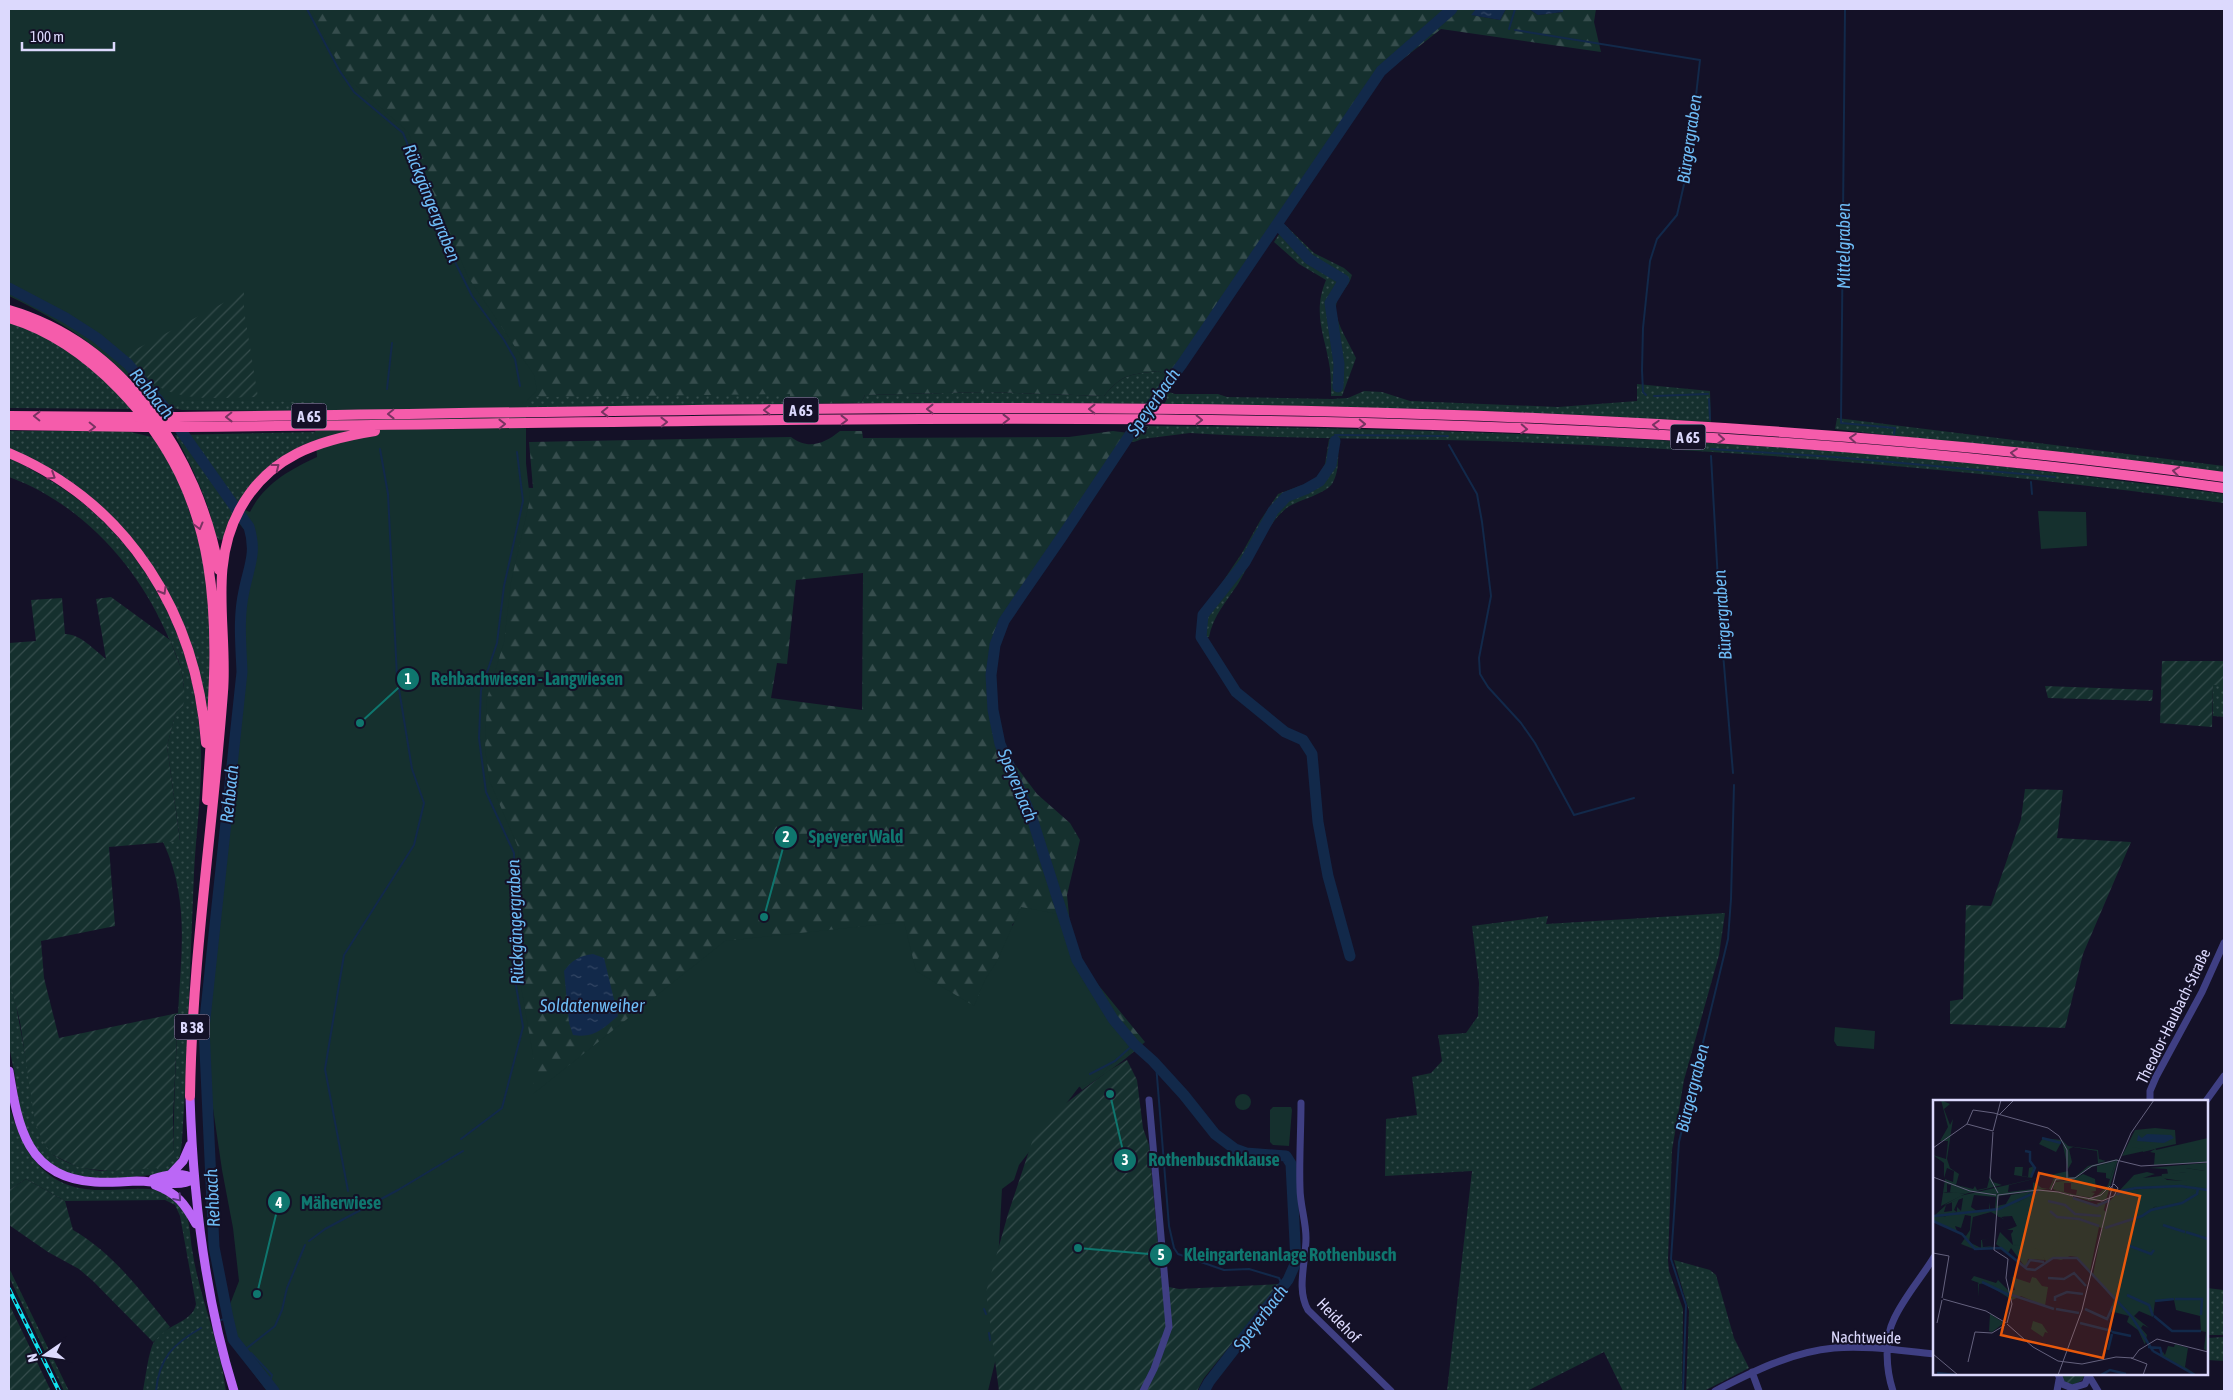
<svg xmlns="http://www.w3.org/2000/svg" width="2233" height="1400" font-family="'Asap Condensed',sans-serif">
<defs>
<pattern id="grass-dots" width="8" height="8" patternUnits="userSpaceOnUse" patternTransform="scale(1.25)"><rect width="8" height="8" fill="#15302e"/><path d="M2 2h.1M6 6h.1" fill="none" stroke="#364d4d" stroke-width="1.8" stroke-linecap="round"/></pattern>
<pattern id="forest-firs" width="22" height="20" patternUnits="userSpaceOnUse" patternTransform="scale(1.25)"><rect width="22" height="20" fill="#15302e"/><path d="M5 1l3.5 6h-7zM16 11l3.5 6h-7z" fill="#364d4d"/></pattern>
<pattern id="garden-furrows" width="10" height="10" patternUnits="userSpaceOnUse" patternTransform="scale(1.25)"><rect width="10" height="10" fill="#15302e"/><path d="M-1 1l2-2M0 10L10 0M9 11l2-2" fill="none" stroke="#364d4d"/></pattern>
<pattern id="water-ripples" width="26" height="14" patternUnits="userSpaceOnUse" patternTransform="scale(1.25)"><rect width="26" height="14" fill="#12294a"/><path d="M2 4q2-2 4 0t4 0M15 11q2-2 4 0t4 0" fill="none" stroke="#344765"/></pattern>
</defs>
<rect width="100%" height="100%" fill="#141127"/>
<path fill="url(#grass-dots)" d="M1285,225L1314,253L1344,268L1352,275C1349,288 1337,294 1336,306C1334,321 1350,344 1356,358L1342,396H1331C1331,387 1331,378 1330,369C1325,335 1312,314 1326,280L1299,264L1274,242Z
M9,322C21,326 34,330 45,336C80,355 106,380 132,409L9,408Z
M1158,371L1174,381L1169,392L1175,394H1218L1227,397L1332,399L1348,398L1364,391L1382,392L1410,401L1558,407L1637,401V384L1710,391L1711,422L1435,409L1159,404L1165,403L1167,398L1149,399L1145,404L861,403L865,395L987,392L1104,396C1123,373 1130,375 1158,371Z
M171,393L791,394L790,404L269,411L182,410L173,408Z
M1837,418L2224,466V476L1835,429Z
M1144,426C1378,427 1612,435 1845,452C1972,461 2098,478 2224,494V503C1990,471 1754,451 1518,442C1409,438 1299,440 1190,433L1142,439L1134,442L1125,440L1131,431H1146L1148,427H1143Z
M9,431H126L156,438L180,483L200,544L210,603V726L190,642L118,524L75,484L51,469L9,449Z
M319,432L323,438L303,445L270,467L224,539L219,540C212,532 212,520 209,510C200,484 188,459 175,435Z
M1329,439H1338C1338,454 1340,471 1332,484C1325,494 1299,500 1288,507C1266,523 1252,561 1238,584C1226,602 1213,616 1209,637L1198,638L1201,614L1242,553L1260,521L1278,494L1316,480L1325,464Z
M9,458C34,470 58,484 80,501C156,562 198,655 201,751C202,792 196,833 194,873C190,962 188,1051 182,1140C181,1151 181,1160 172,1168C165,1175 149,1175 140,1176C100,1182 50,1181 30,1139C20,1119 18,1097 15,1076C13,1065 10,1054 9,1043C7,1022 9,1000 9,978L15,1000L26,1059L53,1155C101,1182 127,1170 174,1154C173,1108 176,1061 178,1014C181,954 190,899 163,842L180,840L167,746L176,711L183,706C187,675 178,658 165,630C135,563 80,503 9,477Z
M2213,684L2224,685V717L2213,716Z
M1725,913L1719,955L1684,1080L1672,1150L1668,1260L1669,1271L1683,1309L1682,1391H1623L1604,1352L1527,1391H1447L1472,1171L1385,1176L1386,1119L1417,1115L1412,1077L1431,1073L1442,1061L1438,1035L1466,1033L1478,1016L1479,983L1472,926L1548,916L1546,924Z
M9,1105C23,1153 45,1190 100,1190C119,1190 139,1187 158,1190C167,1192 177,1200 183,1208C190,1218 190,1237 192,1249C199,1297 220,1342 226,1391H143C145,1381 149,1349 154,1342C163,1325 193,1323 196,1304L180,1216L175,1205L165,1200L65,1201L26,1179L9,1190Z
M1674,1260L1710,1270L1716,1275L1734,1338L1749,1368L1704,1391H1686L1689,1311Z
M9,1268L69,1391H64L9,1277Z
M2207,1288L2224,1290L2223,1335H2207Z
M2224,1337V1361L2207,1360V1338Z"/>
<path fill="url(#forest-firs)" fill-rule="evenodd" d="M281,9H1476L1472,15L1500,20L1506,9H1529L1538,15L1563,12V9H1596L1594,22L1601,52L1441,29L1384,74L1174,381L1158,371C1130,375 1123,373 1104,396L987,392L865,395L861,403L790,404V394L546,397L443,391Z
M840,431H862L863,438L1069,437L1113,431L1129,433L999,620L991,642L988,676L991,710L998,742L1037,794L1070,823L1080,840L1067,895L1073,954L1145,1042C1126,1060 1104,1074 1082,1090L1070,1071L1026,910L1012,925L1027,942L1007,1000L539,1391L248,699L483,486L533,488L529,442L791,437C808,450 824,444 840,431ZM863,573L862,710L771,698L777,663L787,664L796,580Z"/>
<path fill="#15302e" d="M9,9H311L344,75L408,132L468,277L534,375L537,390L526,402V463L530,499L511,582L504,642L487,698L485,749L490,782L518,847L521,877L517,963L533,1055V1094L725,941L904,922L916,971L974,1006L985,980L997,961L1021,907L1058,914L1072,951L1073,962L1082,980L1115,1019L1130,1033L1128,1056C1108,1061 1099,1083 1079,1087L1019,1165L1014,1180L1002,1189L998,1263L1000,1342L988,1391H267L231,1344L225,1317L239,1281L233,1228L222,1170L204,1047L229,756L239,679L238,610L243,579L248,566L250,547L246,532L238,522L245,510L250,512C264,484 289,470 317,457L315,429L316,402L181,400L174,409L154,408C116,356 67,324 9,296Z
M2038,511L2086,512L2087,546L2041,549Z
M1835,1027L1875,1031L1874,1049L1837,1046L1834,1041Z
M1235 1102a8 8 0 1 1 16 0a8 8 0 1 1-16 0Z
M1273,1107H1291L1292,1110L1289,1146L1273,1145L1270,1142V1110Z"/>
<path fill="url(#garden-furrows)" d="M244,292V310L258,397C225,397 180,404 152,382C143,374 134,363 125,355Z
M111,597L170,640L182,671L185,698L183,706L176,712L167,746L180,841L109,847L115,926L41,941L44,978L59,1038L178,1013L173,1117L174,1155L171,1160L164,1166L157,1168L109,1171L80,1168L53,1155L46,1146L38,1131L34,1115L20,1022L9,978V643L36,641L31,600L62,598L65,634C81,634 94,650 106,659L96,599Z
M2162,661H2224V685H2213L2212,727L2160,723Z
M2045,686L2153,690L2152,701L2048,698Z
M2025,789L2063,790L2057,838L2131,842L2083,954L2065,1028L1950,1024V1001L1963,999L1966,905L1991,906L2021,819Z
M1127,1060L1137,1080L1143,1128L1149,1145L1161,1278L1164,1286L1179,1289L1280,1284L1204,1378L1197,1391H999L986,1292L1008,1214L1034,1136L1052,1114L1108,1071Z
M26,1179L65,1201L73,1230C113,1253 141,1291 170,1327L153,1342L93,1281L79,1269L48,1252L9,1225V1190Z
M9,1304L51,1391H9Z
M2060,1374H2085L2082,1380L2074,1385L2065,1382Z"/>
<path fill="url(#water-ripples)" d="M1476,9H1506L1500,20L1471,15Z
M1529,9H1563V12L1538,15Z
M593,954L604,958L618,1016C601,1030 595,1038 573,1035L569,1023L564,971C572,960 579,956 593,954Z"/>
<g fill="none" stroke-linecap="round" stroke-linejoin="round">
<path stroke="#12294a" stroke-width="2" d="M307,9L339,70L354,92L403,133L456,264L472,296L504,340L515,359L520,386
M1845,9L1841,423L1895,428L1894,434
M1509,29L1515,9
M1515,30L1700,60L1688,167L1677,215L1657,239L1650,261L1643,328L1642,370L1643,392L1646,395
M387,389L392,343
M1654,396L1708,394
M1709,399L1710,419
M1335,435L1448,436
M1449,445L1477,494L1482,522L1491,596L1479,658L1480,674L1488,687L1521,723L1535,743L1574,815L1634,798
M1711,449L1835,457L2055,477
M1711,456L1720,617L1733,773
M2031,482L2032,494
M1156,1064L1169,1226L1174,1248L1178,1254L1224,1270L1249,1269L1279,1278L1283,1287
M1090,1074L1115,1061L1134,1044
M461,1139L502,1108L523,1027L513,968L515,955L514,853L486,792L479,738L481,690L497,643L504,586L523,501L517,452
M348,1191L325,1069L344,955L414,845L424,803L412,769L397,677L388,494L380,449
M309,1241L325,1229L398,1190L463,1151
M984,1309L986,1314
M221,1320L228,1318
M989,1333L990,1340
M247,1348L275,1326L282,1310L287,1288L305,1245
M251,1353L272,1375L269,1386
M1683,1390L1686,1305L1671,1259L1679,1142L1728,939L1731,899L1734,785
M156,1391C159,1358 173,1344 201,1328"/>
<path stroke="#12294a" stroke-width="11" d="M1277,224L1309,259L1344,280L1330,303L1339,364L1338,387
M9,288L66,318L97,338L128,364L165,408L249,527C257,553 249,566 244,591C238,618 241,645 242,672L204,1028L214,1247L228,1318L233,1339L274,1391
M1335,441L1331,465L1320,481L1306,489L1286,497L1273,511L1245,562L1203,615L1201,637L1236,692L1285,732L1303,740L1312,754L1318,822L1328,876L1350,956
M1204,1391L1209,1382L1288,1280L1296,1262L1291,1164L1286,1156L1246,1153L1235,1149L1215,1134L1184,1095L1153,1061L1134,1044L1113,1019L1077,960L1032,818L1000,744L993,710L991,675L995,645L1004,621L1023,593L1061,538L1133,430L1182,364L1381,71L1452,9"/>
<path stroke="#3f3f83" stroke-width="7" d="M2150,1101V1091L2156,1077L2202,992L2224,943
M2206,1101L2224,1076
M1301,1103C1301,1131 1299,1160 1300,1188C1300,1205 1306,1221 1306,1238C1306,1262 1296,1289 1308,1310L1391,1391
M1752,1372L1759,1391
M2058,1374L2062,1384L2072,1388L2085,1384L2089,1374
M2089,1376L2098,1391
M1143,1391L1154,1369L1169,1327L1149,1100
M1715,1391C1752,1372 1791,1352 1834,1348C1867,1345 1902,1351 1934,1354
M1893,1391C1886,1370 1884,1339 1894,1319C1904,1297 1922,1277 1934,1257
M2057,1391L2059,1380"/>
<path stroke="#bb67f6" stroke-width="9" d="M9,1071C18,1127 27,1178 95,1182C109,1183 123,1182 137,1181C155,1181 178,1188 194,1179
M190,1096C193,1196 204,1295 234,1391
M171,1174L183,1161L190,1145
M153,1179C166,1175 182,1171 194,1179
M155,1185C177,1193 185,1204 196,1224"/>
<path stroke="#f55cab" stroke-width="10" d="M9,310C125,344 198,456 219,570
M9,318C52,331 88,357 119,389C237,510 216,647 207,800
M9,416L138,417
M178,417C859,409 1547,384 2224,477
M9,425L144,427
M185,427C864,421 1549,394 2224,488
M9,453C129,504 197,615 206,743
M190,1096C192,960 213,827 223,692C228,631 208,566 240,509C269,456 318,440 375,431"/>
<defs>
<path id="rail" d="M9,1289L59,1391"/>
</defs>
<use href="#rail" stroke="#11e3f1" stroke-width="4"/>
<use href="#rail" stroke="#141127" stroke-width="2" stroke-dasharray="5.5" stroke-linecap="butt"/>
<path stroke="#f55cab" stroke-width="10" d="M138,417H178
M144,427H185"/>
</g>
<defs><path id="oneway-chevron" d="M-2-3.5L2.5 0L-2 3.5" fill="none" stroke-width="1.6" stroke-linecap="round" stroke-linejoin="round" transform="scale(1.25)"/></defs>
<g stroke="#793362">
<use href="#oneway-chevron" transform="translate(930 409) rotate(180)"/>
<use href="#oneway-chevron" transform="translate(1092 409) rotate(-180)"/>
<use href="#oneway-chevron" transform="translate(767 410) rotate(180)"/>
<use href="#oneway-chevron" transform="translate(605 412) rotate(179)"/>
<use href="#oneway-chevron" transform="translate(391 414) rotate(179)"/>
<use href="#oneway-chevron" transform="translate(37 416) rotate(-179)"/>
<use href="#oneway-chevron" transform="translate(229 417) rotate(179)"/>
<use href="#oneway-chevron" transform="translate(1006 419)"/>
<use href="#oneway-chevron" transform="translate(844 420)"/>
<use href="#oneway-chevron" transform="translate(1199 420) rotate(1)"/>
<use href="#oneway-chevron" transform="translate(664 422) rotate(-1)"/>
<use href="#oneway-chevron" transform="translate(502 424) rotate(-1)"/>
<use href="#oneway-chevron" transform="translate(1362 424) rotate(2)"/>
<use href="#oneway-chevron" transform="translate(1656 425) rotate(-177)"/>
<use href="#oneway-chevron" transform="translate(92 427) rotate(1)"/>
<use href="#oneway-chevron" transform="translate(1524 429) rotate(3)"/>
<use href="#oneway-chevron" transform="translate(1853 438) rotate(-176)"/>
<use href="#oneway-chevron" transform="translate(1721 439) rotate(4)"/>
<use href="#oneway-chevron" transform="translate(2014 453) rotate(-175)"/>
<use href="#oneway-chevron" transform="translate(276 467) rotate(-38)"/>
<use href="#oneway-chevron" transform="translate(2176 471) rotate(-172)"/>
<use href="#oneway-chevron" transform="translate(52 476) rotate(32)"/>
<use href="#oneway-chevron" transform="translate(199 526) rotate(75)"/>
<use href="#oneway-chevron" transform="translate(163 591) rotate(60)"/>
</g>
<use stroke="#5f3884" href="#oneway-chevron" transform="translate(178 1198) rotate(49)"/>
<g text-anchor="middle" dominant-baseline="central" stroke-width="4" stroke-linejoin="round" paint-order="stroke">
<g fill="#141127" stroke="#a09dbd" stroke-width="1">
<rect x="783.5" y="397.5" width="35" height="25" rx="4"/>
<rect x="291.5" y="403.5" width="35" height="25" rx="4"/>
<rect x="1670.5" y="424.5" width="35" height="25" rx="4"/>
<rect x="174.5" y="1014.5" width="35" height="25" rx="4"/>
</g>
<g font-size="15" font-weight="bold" fill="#dcd9fd">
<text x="801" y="410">A 65</text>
<text x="309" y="416">A 65</text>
<text x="1688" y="437">A 65</text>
<text x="192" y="1027">B 38</text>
</g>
<g font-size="16" fill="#dcd9fd" stroke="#141127">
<text transform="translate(2173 1016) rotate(-64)">Theodor-Haubach-Straße</text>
<text transform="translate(1339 1320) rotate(46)">Heidehof</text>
<text transform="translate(1866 1337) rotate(1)">Nachtweide</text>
</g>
<g font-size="18" font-style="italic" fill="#6ebcf6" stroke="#141127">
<text transform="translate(1689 139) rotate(-82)">Bürgergraben</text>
<text transform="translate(432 203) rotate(68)">Rückgängergraben</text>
<text transform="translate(1843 246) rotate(-90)">Mittelgraben</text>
<text transform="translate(152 393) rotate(51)">Rehbach</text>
<text transform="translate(1153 402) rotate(-55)">Speyerbach</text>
<text transform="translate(1722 615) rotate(-94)">Bürgergraben</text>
<text transform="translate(1018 785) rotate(68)">Speyerbach</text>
<text transform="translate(229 794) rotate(-84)">Rehbach</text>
<text transform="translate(515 922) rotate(-92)">Rückgängergraben</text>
<text x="592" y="1005">Soldatenweiher</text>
<text transform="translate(1692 1088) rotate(-76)">Bürgergraben</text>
<text transform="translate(212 1198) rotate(-93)">Rehbach</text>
<text transform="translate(1260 1318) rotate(-53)">Speyerbach</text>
</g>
</g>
<g transform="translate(1933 1100)">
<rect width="275" height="275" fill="#141127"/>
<path d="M8,0L17,4L11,9L17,25L20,19L14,59L17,68L26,74L23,85L40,89L42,86L44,90L54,88L57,76L60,82L69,85L32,94L17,92L18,85L14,84V92L10,93L12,79L20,82L21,71L14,68L11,78V63L0,55L13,59L15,41H7L15,27ZM110,38L129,40L135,46L165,50L166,59L173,61L165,63L164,51L140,47L136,49L139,62L135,69L129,41L123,52L106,44ZM185,59L173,100L157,101L121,90V80L118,89H108L129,93L166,106L164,103L173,102L169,116L151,113L152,102L111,93L117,110L113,109L109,114L88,111L68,117L72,120L58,112L40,117L36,142L48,148V140L59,138L49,140L50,147L61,146L43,150L28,144L32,138L25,132L33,136L37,130L38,116L32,115L28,128L22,126L24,131L0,121L1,116L10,117L24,112V107L28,111L30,98L12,105L2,114L13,104L27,96L135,71L136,77H142L155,66ZM183,61L175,85L163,97L154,98L120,89L123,81L141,79L155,69L161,70L156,69L159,67ZM118,75L121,78L116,89L109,88L100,82V89L75,92L76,85ZM99,91L87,101L64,106L66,96ZM41,95L63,97L62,109H57L56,102V110L44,111L38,107ZM275,62V88L239,89V86L254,85L249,81L228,78L229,74L253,72V68L272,71V63ZM101,66L99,78L81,75L82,67H90L89,76L95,77L96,68ZM41,176L63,183L65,180L76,191L82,190L79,177L97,183L99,177L103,178L109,186L115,187L112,206L88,196L79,200L52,183L46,184V197L45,184L46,183L38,180ZM57,214L71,223L59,232L56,231ZM242,244L255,248L252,267L264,275L226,255L230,252L232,255L235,246L241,247Z" fill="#15302e" fill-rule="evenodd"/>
<path d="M259,86L275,88V251L271,249L273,232L268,231L267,216L243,210L241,200L222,201L220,217L206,211L201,216L216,228L210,225L208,228L214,235L212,245L205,230L194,222L196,216L177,211L181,200L160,175L169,129L258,92ZM144,113L166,127L157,171L144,157L137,156L128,160L120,158L113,162L112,150L109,154L80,145L78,134L84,126L81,119Z" fill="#15302e"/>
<path d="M222,28L242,30L243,44L189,56L202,30ZM251,85L264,89L250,102L221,107L211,117L171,129L145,119L119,117L127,133L125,146L118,150L124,155L113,161L104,149L80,144V130H74L84,126L79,116L65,117V108L87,102L106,90L165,105L173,112L175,103L186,91Z" fill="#15302e"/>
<path d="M275,38V62L221,65L222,53L217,52L222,49L210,52V49L199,47H222L223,50ZM183,61L177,79L173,78V73L164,72V66ZM272,63V71L253,68V72L239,74H235L234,69L216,68ZM214,72L222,74L210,78L228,76L234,80L254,81V85L186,91L201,75ZM150,74L162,79L163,91L158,92L162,93L158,98L143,95L144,90L138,89V83H131V92L120,89L122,82L139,80ZM99,91L87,101L71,107L78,95ZM10,93L21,92L32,94L8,106ZM26,99L21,110L24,112L10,117L1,116L13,105L11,112L19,111V102ZM67,132L80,145L97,146L108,152L112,160L95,159L93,168L78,148L75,153L63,144ZM100,221L109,224L115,233L112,232L110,237L98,229Z" fill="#15302e"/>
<path d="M214,34L238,35L241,38L231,43L204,41L205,35L209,38Z" fill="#12294a"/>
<path fill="none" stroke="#12294a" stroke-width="2.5" d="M109,38L128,43M92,51L97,52V61L102,68L98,77M184,95L188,91L203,88L247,86L275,90M140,98L164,106L177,100M115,101L132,105L142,114L168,116M117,111L124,117L146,119L166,126M1,116L66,109L105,91M0,121L29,134L42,149L68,148L94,169L102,170L120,158H144L199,217L220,251M230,125L252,132M172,128L209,116L218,110L249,103L264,94L265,88M253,132L275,139M197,146L218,154L221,150M92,168L97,160L111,162M115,178L131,179L141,173L153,186M49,182L76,195M79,195L121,209M194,195L216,205L220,216M242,199H269L268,215M122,201V197L134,192L150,194M222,201L241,199M123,209L146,213M152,209L174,219L180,206M221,216L239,231H268M147,223L179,231M179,232L198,236M215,247L227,248L229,255M175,250L179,234M220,251L262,275M4,273L23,275M168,275L177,270L193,274"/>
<path fill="none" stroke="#64617d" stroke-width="1" d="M67,14L81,0M34,24L60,31L68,0M60,32L57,78L65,93M0,48L34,24L40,10L61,13L115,28L126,36L134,50V79M0,77L37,91L63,95M118,90L123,79L142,78L159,66L183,60L208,66L275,62M125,92L140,96M65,95L61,150L75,159L73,178L79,204L74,223M65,95L105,90L125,92M137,95L169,101L181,96L185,88L181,84L177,88M155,99L168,95L177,86M0,153L16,156L9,198M10,199L53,211L73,223M4,223L9,200M74,224L100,247L125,261L149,264L183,257L200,258M0,254L25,275M198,258L214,264L210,275M200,258L206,250L224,239L275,252M35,262L42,232L59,233L72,225M125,275L149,210L185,63L198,33L221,0"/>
<path fill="#e8590c" fill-opacity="0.15" stroke="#e8590c" stroke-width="2.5" d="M106,73L207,96L170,258L68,235Z"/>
<rect width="275" height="275" fill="none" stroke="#dcd9fd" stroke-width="2.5"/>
</g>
<path fill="none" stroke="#0f766e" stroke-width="2" d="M360 723L408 679M764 917L786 837M1110 1094L1125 1160M257 1294L279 1202M1078 1248L1161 1255"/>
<g fill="#0f766e" stroke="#141127" stroke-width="2">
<circle cx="360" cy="723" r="5"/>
<circle cx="764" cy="917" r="5"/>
<circle cx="1110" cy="1094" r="5"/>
<circle cx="257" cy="1294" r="5"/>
<circle cx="1078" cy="1248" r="5"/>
<circle cx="408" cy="679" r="12"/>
<circle cx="786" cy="837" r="12"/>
<circle cx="1125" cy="1160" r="12"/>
<circle cx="279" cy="1202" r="12"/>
<circle cx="1161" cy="1255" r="12"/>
</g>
<g font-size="15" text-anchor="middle" font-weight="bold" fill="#fff">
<text x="408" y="684">1</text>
<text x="786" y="842">2</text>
<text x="1125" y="1165">3</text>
<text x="279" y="1208">4</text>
<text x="1161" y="1260">5</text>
</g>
<g font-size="18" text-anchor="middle" font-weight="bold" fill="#0f766e" stroke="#141127" stroke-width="4" stroke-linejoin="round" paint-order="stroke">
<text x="527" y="685">Rehbachwiesen - Langwiesen</text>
<text x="856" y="843">Speyerer Wald</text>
<text x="1214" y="1166">Rothenbuschklause</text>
<text x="341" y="1209">Mäherwiese</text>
<text x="1290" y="1261">Kleingartenanlage Rothenbusch</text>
</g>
<rect width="2233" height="1400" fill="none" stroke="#dcd9fd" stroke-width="20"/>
<g transform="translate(45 1355) rotate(257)" stroke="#141127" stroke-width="4" paint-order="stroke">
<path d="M0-4L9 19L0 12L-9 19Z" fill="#dcd9fd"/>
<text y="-8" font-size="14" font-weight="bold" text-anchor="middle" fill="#dcd9fd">N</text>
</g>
<path d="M22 42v8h92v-8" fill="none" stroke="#dcd9fd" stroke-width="2.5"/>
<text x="30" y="42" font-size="15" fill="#dcd9fd" stroke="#141127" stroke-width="4" paint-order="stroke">100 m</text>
</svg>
